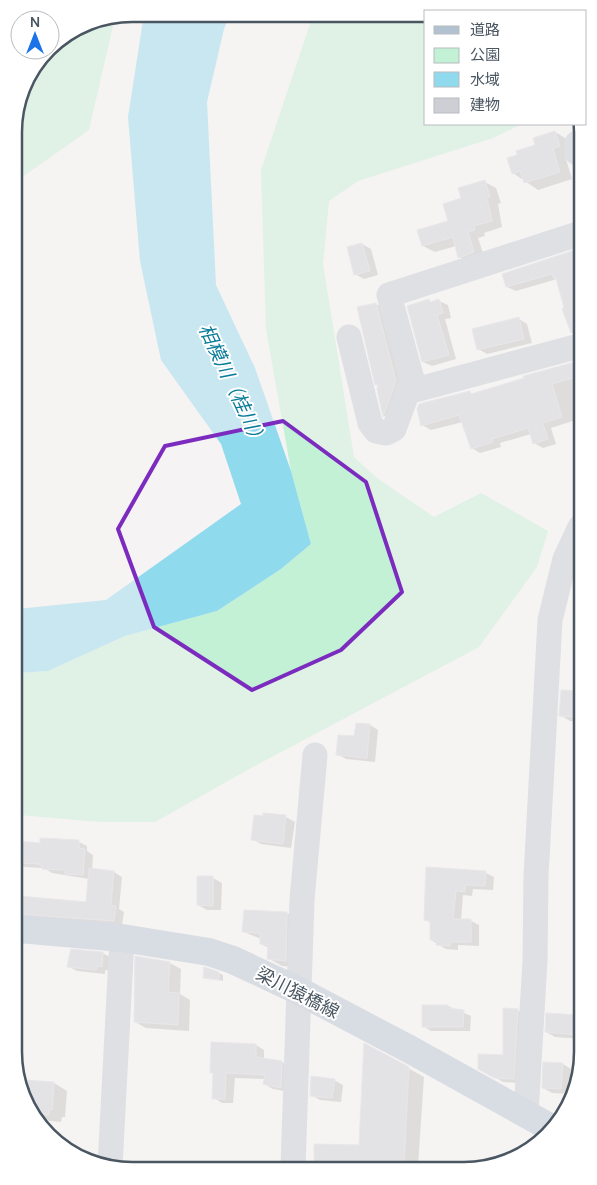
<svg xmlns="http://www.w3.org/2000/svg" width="597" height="1185" font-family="Manrope,'Noto Sans JP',sans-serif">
<rect width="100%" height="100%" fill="#f5f3f3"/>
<path fill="#c3f1d5" d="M313,15L426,16V124H522L493,138L358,181L329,201L323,264L354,457L377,478L434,517L481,493L548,531L537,567L479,647L251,768L155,822H100L19,815L18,673L48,671L125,636L217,611L281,569L311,544L291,471L266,329L261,170Z
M115,17L89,130L15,182V118L26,80L54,44L88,23Z"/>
<path fill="#90daee" d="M144,14H230L224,29L207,102L216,285L255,368L291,471L311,544L281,569L217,611L125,636L48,671L18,673L17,609L106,600L241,504L221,444L161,360L140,261L128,117Z"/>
<path fill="#0003" d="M555,132L567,139L572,153L565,156L572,179L538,190L513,173L519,156Z
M485,182L496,188L501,203L498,204L502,227L484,233L485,236L478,238L485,259L471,263L459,257L456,246L435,252L423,246L419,231L450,222L462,199Z
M362,244L371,249L378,275L364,279L355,274Z
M578,250L579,337L572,333L557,279L516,291L507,287Z
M429,301L432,303L439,301L448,305L451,318L445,319L456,359L432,366L423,362L408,307Z
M376,304L385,309L405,387L392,420L384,416L378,389Z
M519,319L527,324L532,343L487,354L478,349Z
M579,362V419L551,428L556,444L543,448L534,443L531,434L500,443L501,447L480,453L472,448L463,422L431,430L422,425L470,392L474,395Z
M581,692V721H570L560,715Z
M370,725L378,730L375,762L346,759L337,754Z
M286,817L295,822L291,848L261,844L252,839L264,818Z
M19,842L41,844L79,842L87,846V851L93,855L92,870L114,872L122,877L119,909L124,912L122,925L19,917V897L87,903L89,879L52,873L44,868L25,867L19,864Z
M428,868L486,873L494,877L493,890L473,889L472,896L463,895L461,920L471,921L479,925V946L458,945V950L446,949L431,940L432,923L425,920Z
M213,878L222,883L221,910H207L198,905Z
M287,913L300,921L298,967L282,966L268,958L269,948L261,944V939L244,932Z
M103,953L111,958L110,971L105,970V974L77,971L68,966L69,954Z
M170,963L181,969L180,994L190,1000L189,1031L146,1028L135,1022Z
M219,973L223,975V981L204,977Z
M448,1006L471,1016L470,1031H431L423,1026Z
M517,1010L525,1015L521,1083L503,1082L479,1068L504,1057Z
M579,1016L583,1019V1039L555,1037L546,1032Z
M256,1045L264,1050V1059L282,1062L290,1067V1092L273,1089L264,1084L265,1079L235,1078L233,1103H222L214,1098L215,1074L211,1072Z
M563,1064L571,1069L570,1094L552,1093L543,1088Z
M408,1068L424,1077L418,1166L315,1168L360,1146Z
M334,1080L343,1085L341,1102L320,1100L311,1095Z
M26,1081L54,1083L67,1091L65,1117H62L61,1122L40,1120L20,1090V1085L26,1086Z"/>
<path fill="#cdcfd5" stroke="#d7d9de" d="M555,131L560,146L553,149L560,172L524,183L520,171L512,174L507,158L517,155L516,151L535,145L533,138Z
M485,180L490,197L487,198L492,221L474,226L475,230L468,232L474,252L458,258L453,237L422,246L417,230L448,221L443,204L461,198L458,188Z
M362,243L370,271L354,275L347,247Z
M578,249V332L571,333L562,309L564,308L556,278L554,279L552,274L506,287L502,274Z
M429,299L430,302L439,299L443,313L437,315L449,355L422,362L407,306Z
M376,303L396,381L383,417L377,389L378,385H375L357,307Z
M519,317L524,339L477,350L472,329Z
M579,361V376L552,384L562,417L543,423L548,439L533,444L528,428L492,439L493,442L471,449L459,415L421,426L417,409L419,404L470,391L471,394L524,378L523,376Z
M561,690L581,691V717L559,716Z
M356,723L370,724L367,758L336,755L338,735L354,736Z
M263,813L286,815L283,844L251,840L254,815L263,816Z
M40,838L79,840V848L85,849L83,875L65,874V870L42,869V866L38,864L19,863V841L40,843Z
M426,867L486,871L485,886L465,885V892L456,891L453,919H471V942H450V946L436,945L437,940H430V921L424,920Z
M89,868L114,871L111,905L116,906L114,921L19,914V896L86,902Z
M197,876H213V906L197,905Z
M244,910L287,912L286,961L267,959L268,945L260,944V933L242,932Z
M71,949L103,952L102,967L97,966L96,970L67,967Z
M135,956L170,962L168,992L179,993L178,1025L134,1022Z
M204,967L219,972V980L203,978Z
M422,1005H448V1008L464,1010L463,1027H422Z
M503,1008L518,1009L514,1079L494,1078L478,1069V1054L503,1055Z
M546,1013L579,1015L578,1035L545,1032Z
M211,1042L256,1044V1057L282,1061L281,1088L263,1084L265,1075L226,1073L225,1099H212L213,1073H210Z
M364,1043L409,1067L404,1166L314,1168V1144L359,1145Z
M543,1062L563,1063L561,1089L542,1088Z
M311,1076L335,1079L332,1098L310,1096Z
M25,1080L54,1082L52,1110H49V1115L36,1114L20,1090V1084H25Z"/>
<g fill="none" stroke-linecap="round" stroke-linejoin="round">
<path stroke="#c1cad2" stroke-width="25" d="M577,143V153
M578,234L389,295L415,390L579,346
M349,337L370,423L376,431L386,433L394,429L412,380
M526,1114L535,961L536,876L550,620L565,559L580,527
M110,1167L122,938
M293,1168L302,900L315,755"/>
<path stroke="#b3c2d1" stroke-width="28" d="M19,929L122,938L209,952L233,960L299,991L411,1050L553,1129"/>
</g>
<path d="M0 0H597V1185H0ZM283,421L366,482L402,592L341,650L252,690L154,627L118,529L165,446Z" fill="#f5f3f3" fill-opacity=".55" fill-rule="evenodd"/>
<path fill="none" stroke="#7b2cbf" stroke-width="4" stroke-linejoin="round" d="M283,421L366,482L402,592L341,650L252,690L154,627L118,529L165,446Z"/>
<g text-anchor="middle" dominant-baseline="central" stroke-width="4" stroke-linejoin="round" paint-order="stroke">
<g font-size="18" fill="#4a5661" stroke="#fff">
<text transform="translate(298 992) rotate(27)">梁川猿橋線</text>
</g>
<g font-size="19" font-style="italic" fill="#0c7c9b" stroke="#fff">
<text transform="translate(233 385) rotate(65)">相模川（桂川）</text>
</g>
</g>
<path d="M0 0H597V1185H0ZM132 22H464A110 110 0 0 1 574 132V1052A110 110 0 0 1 464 1162H132A110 110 0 0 1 22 1052V132A110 110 0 0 1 132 22Z" fill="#fff" fill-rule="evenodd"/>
<path fill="none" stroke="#4a5661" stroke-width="2.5" d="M132 22H464A110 110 0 0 1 574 132V1052A110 110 0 0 1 464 1162H132A110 110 0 0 1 22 1052V132A110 110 0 0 1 132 22Z"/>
<rect x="424" y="10" width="162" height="115" fill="#ffffff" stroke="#b7bbc0"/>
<rect x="434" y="26" width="25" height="8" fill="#b3c2d1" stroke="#b7bbc0"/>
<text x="470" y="35" font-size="15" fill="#4a5661">道路</text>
<rect x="434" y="48" width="25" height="15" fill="#c3f1d5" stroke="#b7bbc0"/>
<text x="470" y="60" font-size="15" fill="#4a5661">公園</text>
<rect x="434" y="72" width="25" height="15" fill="#90daee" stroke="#b7bbc0"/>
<text x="470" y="85" font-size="15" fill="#4a5661">水域</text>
<rect x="434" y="98" width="25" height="15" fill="#cdcfd5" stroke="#b7bbc0"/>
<text x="470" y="110" font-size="15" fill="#4a5661">建物</text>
<g transform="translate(35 35)"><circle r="24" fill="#ffffff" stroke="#b7bbc0"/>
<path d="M0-4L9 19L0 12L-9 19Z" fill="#1a73e8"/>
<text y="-8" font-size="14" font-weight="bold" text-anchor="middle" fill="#4a5661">N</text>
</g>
</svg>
